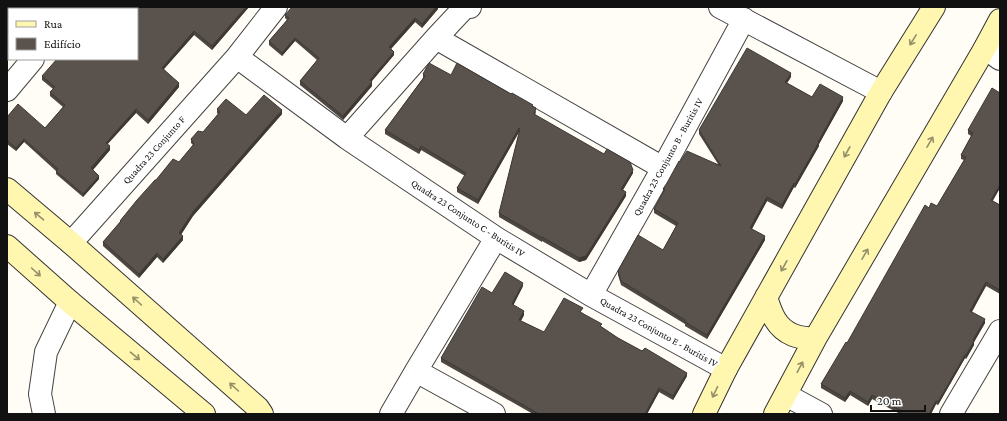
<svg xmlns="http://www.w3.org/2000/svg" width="1007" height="421" font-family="'Crimson Pro',serif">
<rect width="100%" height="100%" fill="#fffdf5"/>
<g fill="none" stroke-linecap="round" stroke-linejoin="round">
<defs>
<path id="street" d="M720,7L881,92
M77,9L79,7
M436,38L663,168
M985,48L1000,59
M237,57L347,138L496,238L591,295L726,369
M7,90L33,59
M347,138L436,38L465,7H470
M71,243L237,57L276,7
M591,295L663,168L744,19
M416,371L494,414
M786,395L821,414
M44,414L40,394L46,352L70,302
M391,414L416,371L496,238
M951,414L1000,331"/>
<path id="secondary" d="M7,189L71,243L258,408L262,414
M7,246L70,302L204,414
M766,297C771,313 776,328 793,335C800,338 808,338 815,339
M704,414L726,369L881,92L934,7
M775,414L815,339L985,48L1000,20"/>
</defs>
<use href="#street" stroke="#444" stroke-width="24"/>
<use href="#secondary" stroke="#333" stroke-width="24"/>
<use href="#street" stroke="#fff" stroke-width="22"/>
<use href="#secondary" stroke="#fff6b0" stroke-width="22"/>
</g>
<path fill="#4d4742" d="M249,7L212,50L194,35L164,69L179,87L148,124L136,113L107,144L110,150L93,170L99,179L83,197L56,174V171L24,142L16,151L7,144V117L45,128L63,107L50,96V92L53,89L42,80V76L79,60L137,9Z
M438,7V9L422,28L415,22L391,49L394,55L372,81V86L343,120L300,85V81L317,60L295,41L282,56L269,45V41L287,20L285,18V15Z
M423,74L451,75L533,106L536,112L535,115L633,173L623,190L626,196L586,260L579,262L542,241V242L499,217V213L519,132L478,204L457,192V188L465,176L421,150L419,154L385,134V130L423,78Z
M791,77L787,83L812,97L843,101L819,144V146L795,188L794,187L782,209L767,201L752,229L765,240L707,339L685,326V324L621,285L618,275V271L663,250L676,226L654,213V209L663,192V189L680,162L718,164L699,134V130Z
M1000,93V188L992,201L1000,205V294L986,286L972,312L985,323L974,342V345L966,359L965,358L938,405L936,404L931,414H900L872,399L868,406L850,395L845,402L821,388V384L847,343L929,208L937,206L964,160L961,159V155L971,136L968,134V130Z
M217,109L246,115L282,114L193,216L181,235L183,240L163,263L157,257L139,278L103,246V242L120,222V221L156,180L179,162L193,145L191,143V139L203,132L218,114L217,113Z
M523,286L513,305L524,315L521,321L544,332L583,312L582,313L602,327L618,338L687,376L673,400L659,392L647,414H533L441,362V358L492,293Z"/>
<path fill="#3f3936" d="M24,7H27L25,9H22Z
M246,7H249L212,50V46Z
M436,7H438V9L422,28V24Z
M9,18V22L7,24V20Z
M415,18V22L389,51V47Z
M194,31V35L162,71V68Z
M295,38V41L282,56V53Z
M394,52V55L370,83V80Z
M9,56V59L7,62V58Z
M791,73V77L785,86V82Z
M372,82V86L343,120V116Z
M179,83V87L148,124V120Z
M843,97V101L819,144V146L795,188V184L818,142Z
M136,109V113L106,146V143Z
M282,110V114L193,216L179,237V233L193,212Z
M519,128V132L478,204V200Z
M24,139V142L16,151V148Z
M110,146V150L91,172V168Z
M421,146V150L419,154V150Z
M633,170V173L621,193V189Z
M99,176V179L83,197V194Z
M794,183V187L782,209V205Z
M1000,185V188L991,204V200Z
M626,192V196L586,260L579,262V258Z
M767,197V201L750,232V228Z
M183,236V240L163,263V259Z
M765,236V240L707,339V335Z
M157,253V257L139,278V274Z
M986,282V286L970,314V311Z
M523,283V286L512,308V304Z
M524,311V315L519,324V320Z
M985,319V323L974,342V345L966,359V355L973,340Z
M965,355V358L938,405V402Z
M687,373V376L673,400V396Z
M659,388V392L647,414H645Z
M850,391V395L845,402V398Z
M872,395V399L868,406V402Z
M936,401V404L931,414H929Z"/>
<path fill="#5a524d" stroke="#3f3936" d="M7,7H24L22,9H9V18L7,20Z
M102,7H246L212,46L194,31L162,68L179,83L148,120L136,109L106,143L110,146L91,168L99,176L83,194L56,171L58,169L24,139L16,148L7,140V117L18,104L45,128L65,105L50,92L55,87L42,76L57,59H78L79,60V59H137V9H100Z
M292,7H436L422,24L415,18L389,47L394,52L370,80L372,82L343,116L300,81L319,58L295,38L282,53L269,41L289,18L285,15Z
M747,48L791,73L785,82L812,97L820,84L843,97L818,142H819L795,184L794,183L782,205L767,197L750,228L765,236L707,335L685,322V320L621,281L618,271L638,235L663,250L678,223L654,209L665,189H663L667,183L679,161L680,162L687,151L721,166L699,130Z
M7,53L9,55L7,58Z
M429,63L451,75L457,63L511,94L512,93L533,105L532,106L536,108L534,114L604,154L607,149L630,162L633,170L621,189L626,192L586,256L579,258L542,237V238L499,213L520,129L519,128L478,200L457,188L466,173L421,146L419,150L385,130L425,76L423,74Z
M992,88L1000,93V185L991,200L1000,205V290L986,282L970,311L985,319L973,340L974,341L966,355H965L938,402L936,401L929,414H900L902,411L872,395L868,402L850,391L845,398L821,384L846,342L847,343L925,205L929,208L931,203L937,206L966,157L961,155L973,133L968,130Z
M264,95L282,110L193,212L179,233L183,236L163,259L157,253L139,274L103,242L121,221H120L137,200L155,180H156L173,159L179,162L194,144L191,139L198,131L203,132L220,112L217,109L226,99L246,115Z
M505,272L523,283L512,304L524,311L519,320L544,332L564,298L583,308L580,312L602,324L600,326L618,338L642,351L645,348L687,373L673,396L659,388L645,414H539L441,358L482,287L492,293Z"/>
<defs><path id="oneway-shaft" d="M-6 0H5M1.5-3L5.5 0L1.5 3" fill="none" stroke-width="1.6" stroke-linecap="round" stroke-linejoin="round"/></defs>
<g stroke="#948f68">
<use href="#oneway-shaft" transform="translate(913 40) rotate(122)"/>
<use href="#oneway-shaft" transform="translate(930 142) rotate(-60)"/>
<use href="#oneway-shaft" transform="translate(847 152) rotate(119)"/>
<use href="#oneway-shaft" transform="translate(39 216) rotate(-140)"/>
<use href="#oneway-shaft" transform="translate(865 254) rotate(-60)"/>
<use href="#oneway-shaft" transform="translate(784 266) rotate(119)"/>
<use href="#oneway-shaft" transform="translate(36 272) rotate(42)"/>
<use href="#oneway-shaft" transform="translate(137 301) rotate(-138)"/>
<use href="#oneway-shaft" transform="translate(135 356) rotate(40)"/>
<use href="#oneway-shaft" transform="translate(800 367) rotate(-62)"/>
<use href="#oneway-shaft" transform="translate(234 387) rotate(-138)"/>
<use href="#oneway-shaft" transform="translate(715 392) rotate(116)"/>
</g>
<g text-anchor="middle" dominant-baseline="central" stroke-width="4" stroke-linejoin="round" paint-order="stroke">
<g font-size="10" fill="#111" stroke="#fff">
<text transform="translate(154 150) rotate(-48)">Quadra 23 Conjunto F</text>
<text transform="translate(668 157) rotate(-61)">Quadra 23 Conjunto B - Buritis IV</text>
<text transform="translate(468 218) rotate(33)">Quadra 23 Conjunto C - Buritis IV</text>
<text transform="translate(659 332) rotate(29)">Quadra 23 Conjunto E - Buritis IV</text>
</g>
</g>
<rect width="1007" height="421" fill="none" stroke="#111111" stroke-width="16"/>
<rect x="8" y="8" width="130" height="52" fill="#ffffff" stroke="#a0a0a0"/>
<rect x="16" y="21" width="20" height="6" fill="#fff6b0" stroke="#a0a0a0"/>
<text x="44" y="28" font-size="12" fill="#111111">Rua</text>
<rect x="16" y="38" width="20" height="12" fill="#5a524d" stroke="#a0a0a0"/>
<text x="44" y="48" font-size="12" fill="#111111">Edifício</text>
<path d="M871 405v6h54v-6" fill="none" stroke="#111111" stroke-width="2"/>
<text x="877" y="405" font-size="12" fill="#111111" stroke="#ffffff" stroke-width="3" paint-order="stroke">20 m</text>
</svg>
